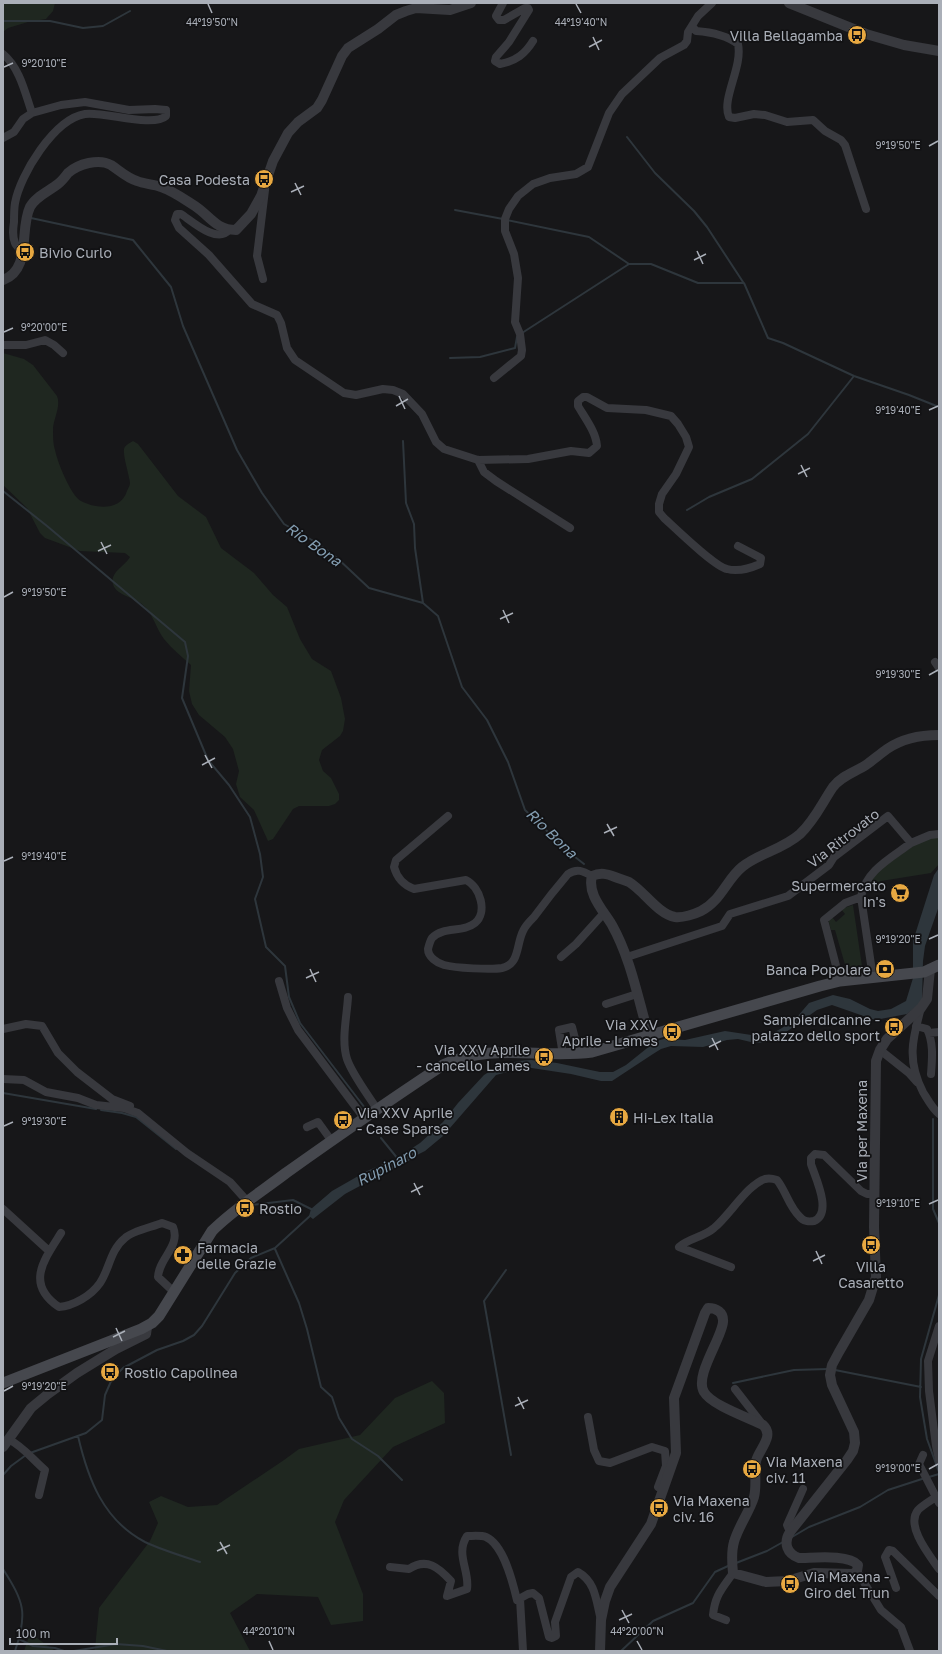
<svg xmlns="http://www.w3.org/2000/svg" width="942" height="1654" font-family="'Golos Text',sans-serif">
<rect width="100%" height="100%" fill="#171719"/>
<path fill="#1f2720" d="M3,3H55L53,11L46,19L28,22L8,28L3,32Z
M3,353L24,359L33,365L57,396C61,406 54,418 53,428C53,435 53,444 55,450C57,461 71,496 81,501C96,509 121,511 127,491C128,488 130,486 130,483C129,474 123,457 124,449C125,445 130,443 133,441L138,444L178,496L206,517L221,548L254,573L273,595L287,607L300,639L312,659L331,671L341,698L345,719L343,731L340,736L322,750L319,760L323,771L331,778L339,794V800L335,804L329,806H299L293,809L273,839L268,841L254,810L240,797L236,784L239,771L233,749L225,737L199,715L192,704L189,691L191,665C182,657 172,649 164,639C157,630 152,612 143,605C135,597 116,596 113,584C110,572 125,566 130,557L125,553L80,551L45,538L40,533L27,508L3,485Z
M939,837V864L931,873L881,881L865,891L873,874L919,842L928,838Z
M853,905L863,973L848,975L835,930H831L828,919L832,917L836,922L845,914L841,909Z
M432,1381L444,1393L445,1423L393,1447L344,1500L335,1522L363,1594V1621L331,1625L318,1597L257,1594L230,1613L250,1651H93L95,1649L99,1608L150,1541L158,1523L149,1502L161,1496L188,1507L217,1505L284,1460L299,1449L360,1435L395,1398Z
M30,1633L55,1651H24Z"/>
<path fill="#2e363c" d="M939,868V906L925,946L923,961L922,1002L907,1014L875,1020L832,1005L817,1010L782,1035L768,1042L755,1043L738,1039L727,1040L703,1047L671,1046L661,1049L653,1054L612,1081H601L571,1074L525,1067L496,1075L443,1136L425,1151L417,1155L404,1164L371,1180L345,1194L313,1219L309,1216L311,1209L332,1191L367,1171L397,1158L420,1143L443,1122L458,1103L484,1075L492,1070L518,1061L531,1060L557,1063L600,1072H613L626,1065L656,1041L664,1039L685,1040L725,1031L758,1036L769,1035L782,1028L797,1017L809,1003L833,995L850,999L870,1009L878,1011L891,1009L906,1001L913,978V941L934,875Z"/>
<g fill="none" stroke-linecap="round" stroke-linejoin="round">
<path stroke="#2e363c" stroke-width="2" d="M3,21H50L83,28L103,26L130,11
M627,137L655,173L694,211L707,227L743,282
M455,210L503,219
M31,218L133,240L171,287L183,326L237,450L262,493L284,524L317,543L336,557L369,588L423,603L438,616L462,687L487,720L508,762L525,810L570,853L584,864
M507,220L589,237L629,264
M522,333L629,264H651L698,283H744L768,338L783,343L854,376L909,395L939,407
M450,358L480,357L515,348L517,337
M403,441L406,503L414,524L415,548L423,603
M3,491L47,526L185,642L188,656L182,698L208,760L229,785L250,817L260,854L263,877L255,899L266,947L285,966L289,997L300,1023L365,1108
M687,510L709,497L752,479L808,434L854,376
M3,1093L96,1109
M101,1110L122,1113L136,1117L176,1149
M933,1119V1209L939,1223
M381,1138L398,1159
M251,1205L293,1200L313,1210
M275,1249L299,1303L307,1329L321,1387L332,1397L339,1418L352,1439L378,1456L402,1480
M506,1270L484,1301L511,1455
M939,1295L921,1359L920,1397L927,1439L939,1472
M835,1370L921,1387
M733,1383L794,1370L828,1369
M78,1436C88,1479 103,1520 145,1542C162,1550 182,1556 200,1562
M30,1453L86,1433L102,1420L105,1395L112,1379L123,1368L157,1350L183,1341L194,1335L202,1326L235,1273L251,1258L275,1248L311,1215
M3,1475L11,1466L26,1455
M929,1477L939,1474
M792,1537L809,1527L860,1507L888,1490L925,1478
M736,1563L767,1551L783,1542
M3,1569C24,1602 28,1613 15,1651
M19,1639L33,1646L55,1648L64,1651H74L116,1644L143,1646L167,1651
M621,1651L653,1621L693,1603L715,1572L728,1566"/>
<path stroke="#38393e" stroke-width="8" d="M503,3L496,16L499,20H504L525,8H528L529,10L509,42L496,57L495,61L500,64C516,61 525,54 533,41
M692,26L696,31C711,32 726,35 738,44C743,67 721,99 729,117L735,118L754,114L765,115L787,122L813,120L825,131L841,140L845,145L866,209
M3,54C20,68 25,93 32,113
M3,138L14,132L23,119L32,113L61,105L85,102L129,110L155,109L166,110V116C153,128 103,111 85,114C54,119 20,175 15,203C14,209 14,216 14,222C13,229 12,236 15,243C16,246 20,249 22,252
M229,230C217,244 193,222 181,214H177L175,220L179,228L209,255L252,304L277,315L281,323L287,348L295,360L344,393L356,395L383,389L393,390L403,394L422,414L436,442L444,449L478,460L528,459L571,451L589,453L597,446C596,432 585,418 578,406V401L583,397H587L607,408L646,410L671,416L678,424L686,437L689,447L676,474L662,494L659,504V512L664,518C675,528 715,567 727,569C738,572 751,568 760,564L761,558L738,546
M263,279L257,256L265,190
M3,345H26L45,340L54,345L63,353
M494,378L521,356L522,350L520,334L515,322L518,278L514,254L505,231V219L509,209L518,196L533,184L550,178L576,174L588,167L609,113L622,94L660,58L684,45L687,41L688,32L698,16L712,3
M478,460L484,472L496,481L570,528
M935,662L939,668
M448,816L396,860L394,867C397,878 403,885 414,889L466,880C480,887 488,912 475,923C463,933 443,926 432,938C430,941 429,945 428,949C428,957 437,963 444,965C455,968 491,970 502,968C520,964 516,945 523,931C525,926 530,921 534,917C545,902 556,888 568,874C577,868 583,871 592,876
M861,897L873,978
M561,957L576,944L604,913
M627,957L722,926L730,914L788,896L829,865L834,857L888,816L911,843L930,835L939,834
M279,981L287,1008L298,1030L364,1118
M840,981L824,920L845,903L861,897C865,871 891,858 911,843
M348,997C347,1016 341,1040 347,1059C352,1074 368,1095 377,1109
M606,1004L637,994
M921,1008C912,1040 907,1061 923,1092C928,1100 932,1108 939,1114
M916,1026L927,1029C934,1043 932,1060 931,1074
M3,1029L26,1024L42,1026L58,1053L77,1072L112,1099L130,1106
M929,1033L939,1032
M880,1050L909,1073L917,1082
M563,1055L559,1030L572,1027L579,1054
M3,1079L24,1080L46,1092L78,1098L96,1105L124,1108L138,1113L187,1153L230,1182L247,1201
M307,1127L318,1122L331,1140
M3,1209L49,1251
M61,1233C44,1260 25,1284 59,1307C73,1306 91,1296 100,1283C110,1268 110,1250 125,1238C132,1231 152,1227 162,1223L173,1227C181,1246 159,1258 158,1277L174,1292
M731,1267L679,1247C689,1238 704,1237 714,1228C729,1216 748,1184 765,1179C769,1178 774,1179 777,1180C786,1191 789,1207 800,1217C803,1221 809,1222 814,1221C833,1213 815,1177 811,1164V1158L815,1154L824,1155L861,1191L867,1194H874
M939,1326L928,1361L929,1391L936,1446L939,1460
M735,1389L763,1425
M588,1417L594,1450L599,1461L610,1463L652,1447L665,1451L666,1466L658,1487L663,1490
M8,1439C24,1447 32,1459 45,1470L39,1495
M923,1455L919,1464L939,1503
M936,1497C930,1501 923,1505 918,1510C905,1526 930,1556 939,1569
M790,1532L787,1525L803,1489
M390,1567L409,1569C427,1557 439,1568 451,1581L447,1596L467,1589C470,1571 455,1554 467,1536C473,1536 481,1535 486,1537C504,1545 513,1583 517,1600L528,1594L533,1593L539,1598L549,1637L552,1638L556,1636L555,1622L571,1577L578,1572C596,1582 596,1601 601,1620
M857,1571L881,1610L901,1627L910,1651
M896,1588L885,1557L889,1550L893,1551L939,1596
M520,1599L523,1651
M726,1620L713,1615C715,1595 722,1589 733,1573"/>
<path stroke="#38393e" stroke-width="10" d="M789,3L866,34L904,45L939,51
M3,280C32,269 19,230 30,207C35,197 49,191 58,184C62,181 65,177 68,173C78,164 99,158 111,165C120,171 127,178 137,181C144,184 153,184 161,187C173,191 184,199 195,206C210,216 216,230 236,230L251,214L261,196L273,161L288,133L298,122L317,108L322,100L342,56L348,48L378,29L396,15L406,11L416,8L450,10L471,3
M649,1036C638,999 631,959 612,925C603,910 587,894 592,876C601,872 607,874 615,877C620,879 625,880 629,882C644,891 658,914 675,917C683,918 695,914 701,911C720,902 727,879 742,867C759,853 782,850 800,834C815,820 822,803 833,787C841,776 855,772 866,765C873,760 880,754 887,749C903,738 920,735 939,735
M3,1447L31,1408L48,1394L77,1373L116,1349L146,1334L147,1327
M600,1651L601,1620L605,1601L610,1587L651,1524L676,1453L674,1398L705,1313L708,1308C716,1308 724,1312 723,1322C722,1338 694,1376 704,1392C711,1405 749,1418 763,1425C775,1436 759,1449 756,1461C754,1472 757,1486 754,1497C749,1513 738,1527 734,1542C731,1552 732,1563 733,1573L766,1582L787,1581L814,1573L853,1574L857,1571L858,1565C848,1554 814,1558 799,1558C787,1554 783,1543 790,1532L847,1460L853,1451L855,1443L854,1432L832,1385L830,1375L832,1365L839,1352L869,1300L876,1277L874,1227L876,1061L880,1050L887,1039L921,1008L927,999L930,969"/>
<path stroke="#46484e" stroke-width="11" d="M3,1383L141,1329L152,1323L159,1316L212,1231C234,1209 261,1192 286,1173C338,1136 390,1100 443,1065C491,1042 542,1059 592,1052L820,986L840,981L924,972L939,965"/>
</g>
<path fill="none" stroke="#aaafb8" stroke-width="1.5" d="M208,4L212,13M576,4L581,13M593,37L599,50M589,47L602,40M4,67L13,63M929,146L938,141M295,183L301,195M291,192L304,186M697,251L703,264M694,260L706,254M4,332L13,328M399,396L405,409M396,406L408,399M929,410L938,406M801,465L807,477M798,474L810,468M101,542L107,554M98,551L111,545M4,597L13,592M503,610L509,623M500,619L513,613M929,675L938,670M205,755L212,768M202,765L215,758M607,824L614,836M604,833L617,827M4,861L13,857M929,939L938,935M310,969L316,982M306,978L319,972M712,1038L718,1050M709,1047L721,1041M4,1126L13,1122M414,1183L420,1195M411,1192L423,1186M929,1204L938,1200M816,1251L822,1264M813,1261L825,1255M116,1328L122,1341M113,1337L125,1331M4,1391L13,1386M518,1397L524,1409M515,1406L528,1400M929,1469L938,1464M220,1542L227,1554M217,1551L230,1545M622,1610L629,1623M619,1620L632,1614M269,1641L273,1650M637,1641L642,1650"/>
<defs>
<symbol id="bus-disc" viewBox="-11 -11 22 22"><circle r="9.5" fill="#e7a841" stroke="#121214"/><path d="M-5-6H5V4H4V6H2V4H-2V6H-4V4H-5ZM-3.5-4V0h7V-4ZM-3.5 1.2v1.5H-2V1.2ZM2 1.2v1.5H3.5V1.2Z" fill="#111"/></symbol>
<symbol id="supermarket-disc" viewBox="-11 -11 22 22"><circle r="9.5" fill="#e7a841" stroke="#121214"/><path d="M-6-5.5h2.5l.6 2H6L4.5 2H-2.5L-4.4-4H-6ZM-1.5 3.2a1.3 1.3 0 1 0 .1 0ZM3 3.2a1.3 1.3 0 1 0 .1 0Z" fill="#111"/></symbol>
<symbol id="bank-disc" viewBox="-11 -11 22 22"><circle r="9.5" fill="#e7a841" stroke="#121214"/><path d="M-6-4H6V4H-6ZM0-2.3a2.3 2.3 0 1 0 0 4.6a2.3 2.3 0 1 0 0-4.6Z" fill="#111"/></symbol>
<symbol id="building-disc" viewBox="-11 -11 22 22"><circle r="9.5" fill="#e7a841" stroke="#121214"/><path d="M-4-6H4V6H1V3H-1V6H-4ZM-2.5-4.3h1.7v1.8h-1.7ZM.8-4.3h1.7v1.8H.8ZM-2.5-1h1.7V.8h-1.7ZM.8-1h1.7V.8H.8Z" fill="#111"/></symbol>
<symbol id="pharmacy-disc" viewBox="-11 -11 22 22"><circle r="9.5" fill="#e7a841" stroke="#121214"/><path d="M-2-6h4v4h4v4h-4v4h-4v-4h-4v-4h4Z" fill="#111"/></symbol>
</defs>
<g fill-rule="evenodd">
<use href="#bus-disc" x="846" y="24" width="22" height="22"/>
<use href="#bus-disc" x="253" y="168" width="22" height="22"/>
<use href="#bus-disc" x="14" y="241" width="22" height="22"/>
<use href="#supermarket-disc" x="889" y="882" width="22" height="22"/>
<use href="#bank-disc" x="874" y="958" width="22" height="22"/>
<use href="#bus-disc" x="883" y="1016" width="22" height="22"/>
<use href="#bus-disc" x="661" y="1021" width="22" height="22"/>
<use href="#bus-disc" x="533" y="1046" width="22" height="22"/>
<use href="#building-disc" x="608" y="1106" width="22" height="22"/>
<use href="#bus-disc" x="332" y="1109" width="22" height="22"/>
<use href="#bus-disc" x="234" y="1197" width="22" height="22"/>
<use href="#bus-disc" x="860" y="1234" width="22" height="22"/>
<use href="#pharmacy-disc" x="172" y="1244" width="22" height="22"/>
<use href="#bus-disc" x="99" y="1361" width="22" height="22"/>
<use href="#bus-disc" x="741" y="1458" width="22" height="22"/>
<use href="#bus-disc" x="648" y="1497" width="22" height="22"/>
<use href="#bus-disc" x="779" y="1573" width="22" height="22"/>
</g>
<g text-anchor="middle" dominant-baseline="central" stroke-width="3.5" stroke-linejoin="round" paint-order="stroke">
<g font-size="14" fill="#aaafb8" stroke="#121214" text-anchor="start">
<text x="843" y="35" text-anchor="end">Villa Bellagamba</text>
<text x="250" y="179" text-anchor="end">Casa Podesta</text>
<text x="39" y="252">Bivio Curlo</text>
<text x="886" y="885" text-anchor="end">Supermercato<tspan x="886" dy="16">In's</tspan></text>
<text x="871" y="969" text-anchor="end">Banca Popolare</text>
<text x="880" y="1019" text-anchor="end">Sampierdicanne -<tspan x="880" dy="16">palazzo dello sport</tspan></text>
<text x="658" y="1024" text-anchor="end">Via XXV<tspan x="658" dy="16">Aprile - Lames</tspan></text>
<text x="530" y="1049" text-anchor="end">Via XXV Aprile<tspan x="530" dy="16">- cancello Lames</tspan></text>
<text x="357" y="1112">Via XXV Aprile<tspan x="357" dy="16">- Case Sparse</tspan></text>
<text x="633" y="1117">Hi-Lex Italia</text>
<text x="259" y="1208">Rostio</text>
<text x="197" y="1247">Farmacia<tspan x="197" dy="16">delle Grazie</tspan></text>
<text x="871" y="1266" text-anchor="middle">Villa<tspan x="871" dy="16">Casaretto</tspan></text>
<text x="124" y="1372">Rostio Capolinea</text>
<text x="766" y="1461">Via Maxena<tspan x="766" dy="16">civ. 11</tspan></text>
<text x="673" y="1500">Via Maxena<tspan x="673" dy="16">civ. 16</tspan></text>
<text x="804" y="1576">Via Maxena -<tspan x="804" dy="16">Giro del Trun</tspan></text>
</g>
<g font-size="14" fill="#aaafb8" stroke="#121214">
<text transform="translate(843 838) rotate(-38)">Via Ritrovato</text>
<text transform="translate(861 1131) rotate(-90)">Via per Maxena</text>
</g>
<g font-size="15" font-style="italic" fill="#839db1" stroke="#121214">
<text transform="translate(314 544) rotate(35)">Rio Bona</text>
<text transform="translate(552 833) rotate(44)">Rio Bona</text>
<text transform="translate(386 1166) rotate(-28)">Rupinaro</text>
</g>
</g>
<g font-size="10" text-anchor="middle" fill="#aaafb8" stroke="#121214" stroke-width="3.5" stroke-linejoin="round" paint-order="stroke">
<text x="581" y="26">44°19'40"N</text>
<text x="212" y="26">44°19'50"N</text>
<text x="44" y="67">9°20'10"E</text>
<text x="898" y="149">9°19'50"E</text>
<text x="44" y="331">9°20'00"E</text>
<text x="898" y="414">9°19'40"E</text>
<text x="44" y="596">9°19'50"E</text>
<text x="898" y="678">9°19'30"E</text>
<text x="44" y="860">9°19'40"E</text>
<text x="898" y="943">9°19'20"E</text>
<text x="44" y="1125">9°19'30"E</text>
<text x="898" y="1207">9°19'10"E</text>
<text x="44" y="1390">9°19'20"E</text>
<text x="898" y="1472">9°19'00"E</text>
<text x="269" y="1635">44°20'10"N</text>
<text x="637" y="1635">44°20'00"N</text>
</g>
<rect width="942" height="1654" fill="none" stroke="#aaafb8" stroke-width="8"/>
<path d="M10 1638v6h107v-6" fill="none" stroke="#aaafb8" stroke-width="2"/>
<text x="16" y="1638" font-size="12" fill="#aaafb8" stroke="#121214" stroke-width="3" paint-order="stroke">100 m</text>
</svg>
